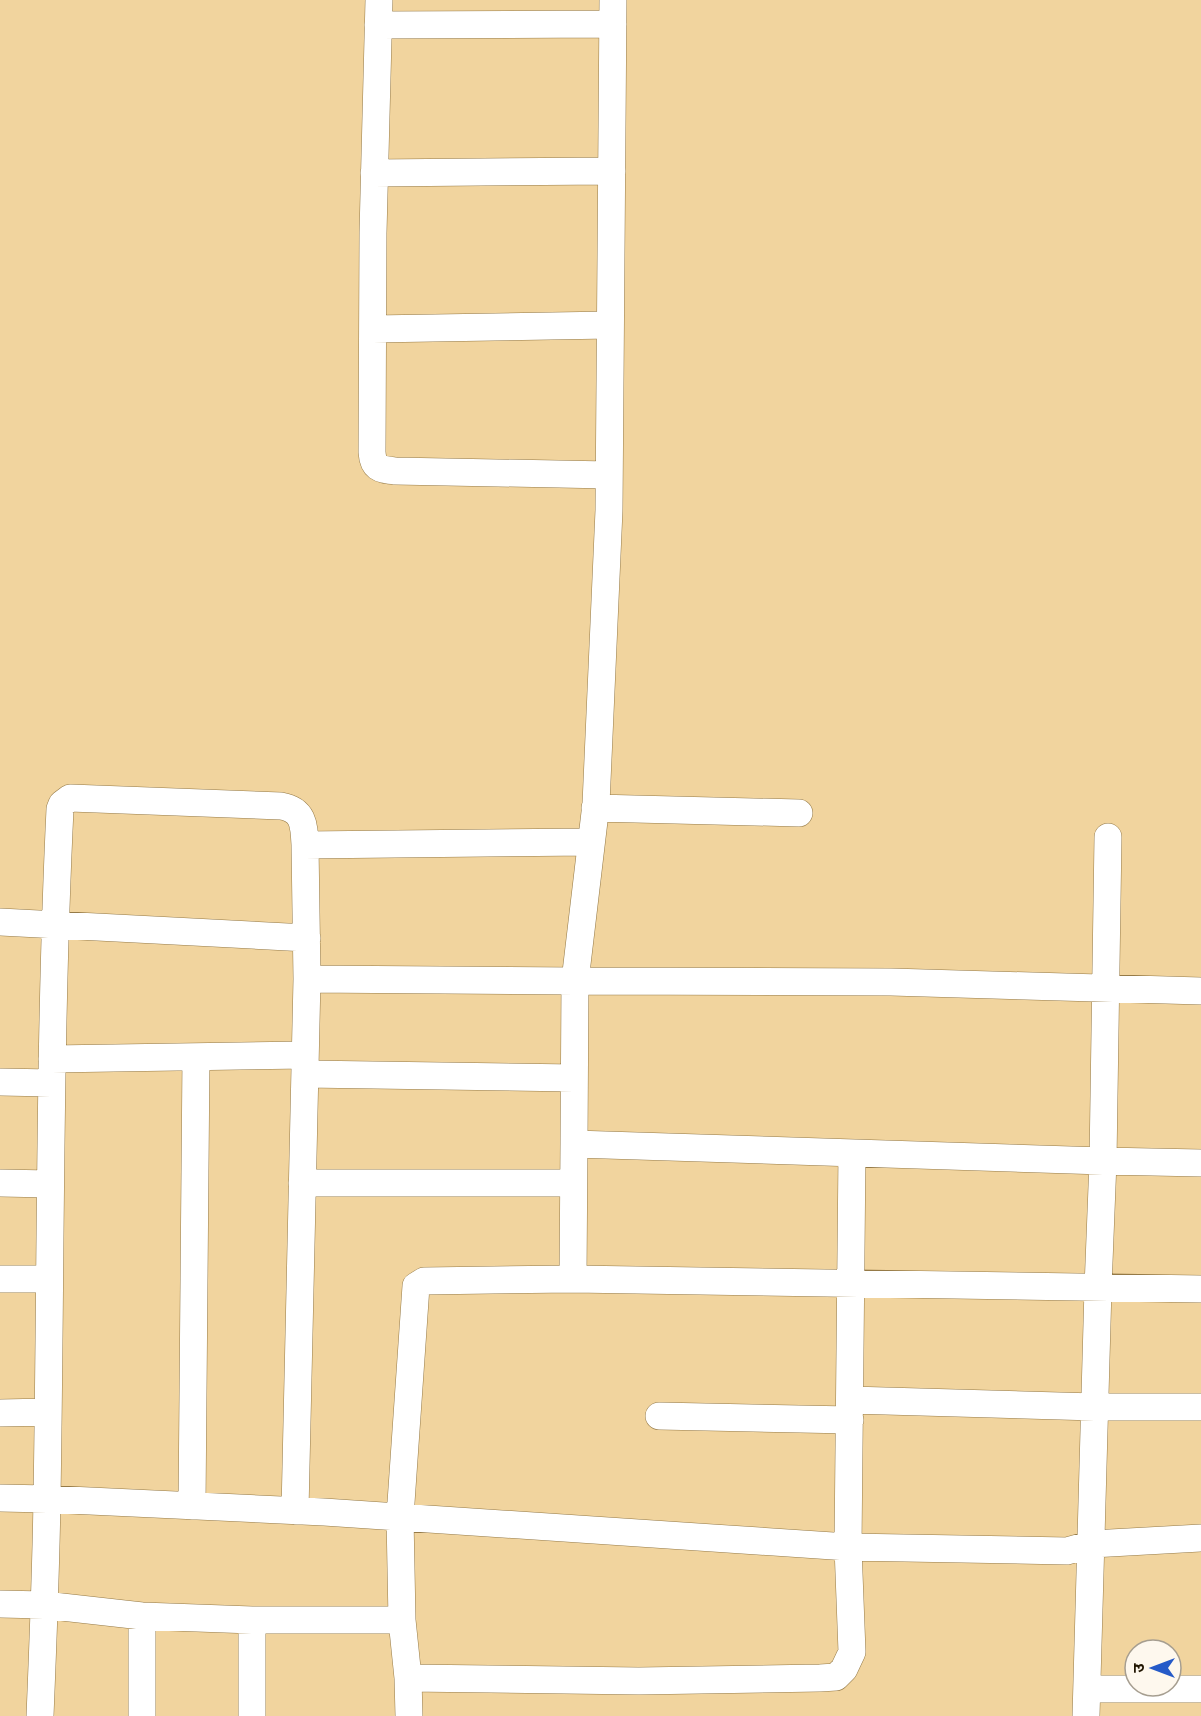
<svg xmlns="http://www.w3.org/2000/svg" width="1201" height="1716" font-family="Karla,'Noto Sans Devanagari',sans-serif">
<rect width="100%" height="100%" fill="#f1d49e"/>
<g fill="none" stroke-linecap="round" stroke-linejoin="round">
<defs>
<path id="street" d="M379,0L373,233L372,452C373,469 380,469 395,471L609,475
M613,0L609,510L596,804L575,981L891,982L1201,991
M378,25L613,24
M374,173L612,171
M373,329L610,325
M595,808L799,813
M305,845L591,842
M0,922L307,938
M307,979L575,981L574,1144
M52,1059L305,1055
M305,1074L574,1078
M0,1082L51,1083
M1201,1163L1103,1161L574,1144L573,1279L1201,1289
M0,1183L50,1184
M302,1183H573
M0,1279H49
M850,1400L1095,1407H1201
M0,1413L48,1412
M659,1416L850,1420
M0,1498L47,1499L324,1512L848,1547L1067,1551L1092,1544L1201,1538
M192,1506L196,1057
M0,1604L44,1605L142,1616L252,1620H402L408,1678L409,1716
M142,1616V1716
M252,1620V1716
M402,1620L400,1517L416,1286L424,1281L573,1279
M408,1678L639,1681L820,1678L836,1677L844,1669L852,1652L848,1547L852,1153
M1087,1689H1201
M40,1716C43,1643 46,1570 47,1497C51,1268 49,1038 60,809L62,804L70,798L281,806C304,810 304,825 305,845L307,979L295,1511
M1086,1716L1098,1288L1103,1161L1108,837"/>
</defs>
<use href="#street" stroke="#957a47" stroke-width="28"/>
<use href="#street" stroke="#fff" stroke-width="27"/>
</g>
<g transform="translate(1153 1668) rotate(270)"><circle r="28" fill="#fef8ee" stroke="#a69e90" stroke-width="1.5"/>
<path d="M0-4.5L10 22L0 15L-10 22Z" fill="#255ac8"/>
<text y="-9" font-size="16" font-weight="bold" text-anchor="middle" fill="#221703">उ</text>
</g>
</svg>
